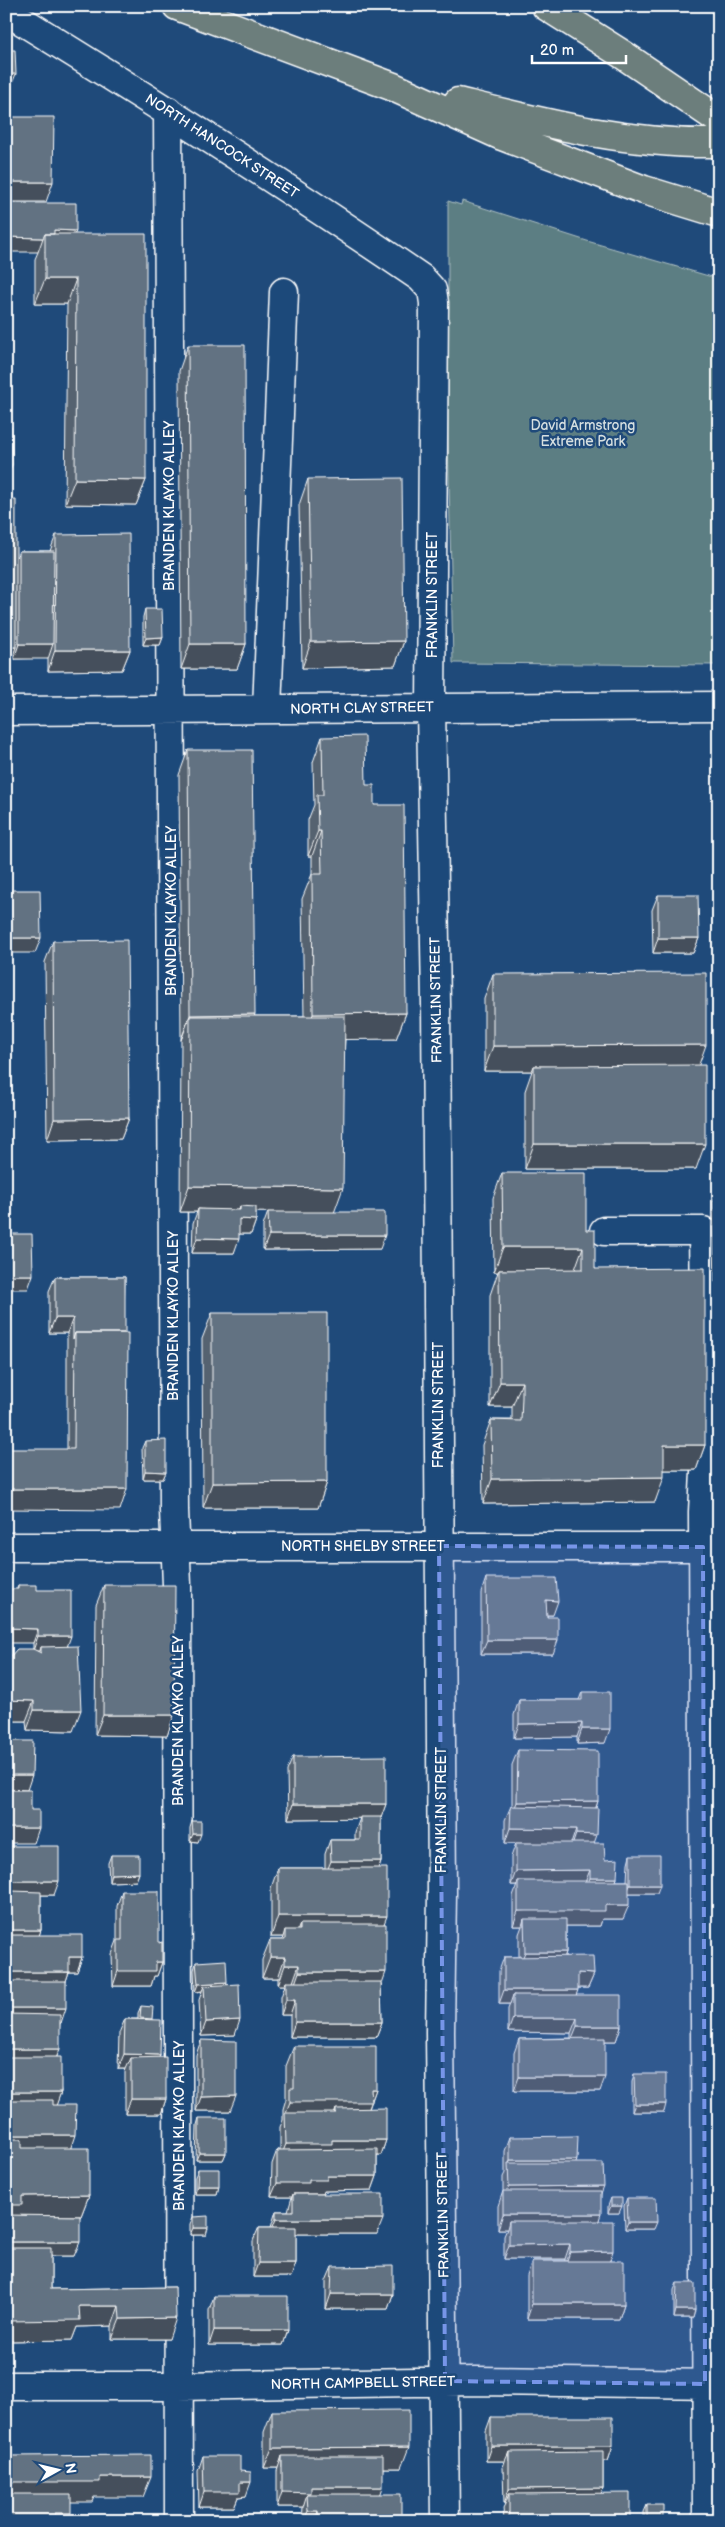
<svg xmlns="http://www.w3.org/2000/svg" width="725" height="2527" font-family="'Balsamiq Sans',sans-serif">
<rect width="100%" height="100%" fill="#1f4a7a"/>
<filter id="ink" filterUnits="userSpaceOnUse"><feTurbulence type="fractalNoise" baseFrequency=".02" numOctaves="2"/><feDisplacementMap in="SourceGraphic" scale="10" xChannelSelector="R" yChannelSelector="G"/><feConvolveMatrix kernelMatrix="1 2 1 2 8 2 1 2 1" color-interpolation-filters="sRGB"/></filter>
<g filter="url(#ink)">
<path fill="#5b7e83" stroke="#adbec1" d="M448,201L461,205L462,201L587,241L719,279V665L453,663L448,432Z"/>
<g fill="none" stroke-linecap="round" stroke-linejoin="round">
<defs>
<path id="minor" d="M6,11C146,97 285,185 421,278L432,290L434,303L431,706L436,1003L442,1893L440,2032L445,2521
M168,111L174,1510L177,1585L179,2521
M267,709L284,292
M6,711L719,706
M604,1231H703L706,1452L703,1512L707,2521
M6,1547H719
M6,2386H179L476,2381L719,2384"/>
<path id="highway" d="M177,6L391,86L502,136L644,190L719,213
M546,6L622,54L719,120
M458,102C544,123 629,145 719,143"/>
</defs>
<use href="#minor" stroke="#fff" stroke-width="31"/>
<use href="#highway" stroke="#fff" stroke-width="31"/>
<use href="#minor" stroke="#1f4a7a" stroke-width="28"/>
<use href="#highway" stroke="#6c7e7c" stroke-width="28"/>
</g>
<path fill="#546270" stroke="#fff" d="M6,203L76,231L74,234L146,480L136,505L65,504L67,304H35V259L38,252Z
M188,345L246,644L237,669H181L179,371Z
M308,479L404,641L395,666L302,668L299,505Z
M6,500L16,558L19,551H50L56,535L130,650L122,670L48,671V658L14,659V654L9,667H6Z
M145,609L163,637L160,645H143V617Z
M322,737L366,785L374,805L406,1013L396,1039H345L334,1212L380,1249L263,1250V1226L268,1212H256V1220L251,1234H239L234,1253H192L193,1223L197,1212H180L181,1040L179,775L188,750L254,1016H304L302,899L312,874V856H308V820L314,805L313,762Z
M658,895L699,938L693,953H653L652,910Z
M53,941L129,1118L121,1139L47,1140L45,962Z
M493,974L699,1065L696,1169H525V1091L532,1071H484V999Z
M502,1173L586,1230L595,1269L705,1445L696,1470H664L655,1502L483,1504L482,1445L491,1420H512V1407H490V1295L498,1272H494L493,1198Z
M718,1187L719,1282H715L713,1202Z
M55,1277H125L120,1510L67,1449V1333H49V1291Z
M212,1313L327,1482L318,1508H203L202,1339Z
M145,1441L166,1472L163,1479H143L142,1448Z
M486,1578L553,1615H547L553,1654H481V1593Z
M18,1585L37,1590L68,1646L73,1731L27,1730L26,1721H6V1658H9L33,1649V1643L17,1589Z
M104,1585L174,1715L167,1736L95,1735L96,1605Z
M719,1585V1706H717L716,1593Z
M582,1692L605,1743L577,1744V1737L514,1738V1715L519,1700H579Z
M518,1750L598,1801L596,1808L594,1843L605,1860L617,1878L616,1881H627L628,1863L630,1855L657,1893H629L623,1919H602L600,1926H566V1952L565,1956L594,1974L588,1988H578L576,1995L621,2026L616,2041H605L600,2091H514V2053L519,2039L571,2038V2033L508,2032V2009L510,2004H499V1971L504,1957H519V1934L522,1926H513V1896L517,1885H511V1857L516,1843H505V1820L511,1806H512V1765Z
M293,1757L386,1804L381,1817V1861L379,1868L384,1924L381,1984L382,2022L376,2037H290V2015H281V1997L285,1985H278V1978H262V1960L270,1940H282L283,1937H271V1888L278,1868H325V1854L330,1840H355V1832L360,1818L288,1819L287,1771Z
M192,1821L198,1842L190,1841V1828Z
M6,1846L54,1895H41V1930L39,1935L82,1957L77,1972H69L66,1981L61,2023H60L57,2057L61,2092L56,2105L71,2148L89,2195L81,2216H80L74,2256H51V2289L175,2287L169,2339H112V2326L77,2327L72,2340L6,2341L8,1899L9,1895H6Z
M111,1855L139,1873L136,1881L109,1882L108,1863Z
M122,1891L162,1962L157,1976H154L151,1986H113L112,1954L117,1941V1906Z
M196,1962L226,1985L235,2035L201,2036L199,2000L202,1991L195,1992L194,1970Z
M141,2006L152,2019L160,2055L159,2057L166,2099L161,2114H125V2072L126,2069H118L119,2033L125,2019H138V2013Z
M201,2040L230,2111H196V2055Z
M294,2046L376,2089L369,2109L386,2140L381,2155H377V2176L372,2190L323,2191L322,2194L377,2234H296V2263L291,2277H253V2241L259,2227H271L276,2211H288L292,2197H271L272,2164L277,2150H280V2127L283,2120V2109L286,2099V2066Z
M634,2074L664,2112H632V2082Z
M199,2118L226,2153L223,2160H196L197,2125Z
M510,2137L576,2163L601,2193L599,2221L610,2261L624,2304L619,2319H527V2276L532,2261H565V2259H504V2236L507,2229H498V2206L503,2191V2177L505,2173V2151Z
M198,2169L219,2186L217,2194H195V2177Z
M611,2198L619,2213H608V2206Z
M627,2198L654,2229H625L624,2206Z
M193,2217L206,2235H190V2224Z
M332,2267L393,2294L388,2309H326V2281Z
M677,2283L695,2310L693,2318H674V2290Z
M214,2296L288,2330L283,2345H209V2310Z
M272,2411L401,2468H383L380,2494L401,2521H302L303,2507H277V2471L278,2468H264V2432Z
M491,2417L613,2446L608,2461H603V2488L601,2493L629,2521H504L503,2508L505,2504H504L503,2467L505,2461H486V2431Z
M203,2456L240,2471L246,2496L238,2497L234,2507H199L198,2471Z
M647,2505L663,2521H644V2512Z"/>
<path fill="#45505b" stroke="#fff" d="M6,74H16L10,88H6Z
M6,182H53L46,202H6Z
M54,230L76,231L70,245L45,252Z
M6,237L43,238L38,252H6Z
M45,279H76L67,304H35Z
M6,465H12L6,480Z
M75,479L146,480L136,505L65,504Z
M163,637L160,645H143L146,638Z
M404,641L395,666L302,668L311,642Z
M19,644H53L48,659H14Z
M190,644H246L237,669H181Z
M6,647H16L9,667H6Z
M55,650H130L122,670L48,671Z
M318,831H321L312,856H308Z
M6,938H41L35,953H6Z
M658,938H699L693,953H653Z
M406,1013L396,1039L304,1040L313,1014Z
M255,1014L246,1039L190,1016L181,1040L190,1015Z
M706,1045L697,1070L534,1066L532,1071H484L493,1046Z
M129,1118L121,1139L47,1140L54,1119Z
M534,1144H705L696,1169H525Z
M189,1186L343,1188L334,1213L239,1212L240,1206L238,1212L198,1209L197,1212H180Z
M239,1219L256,1220L251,1234H234Z
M269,1235H385L380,1249L263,1250Z
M197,1238L239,1239L234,1253H192Z
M503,1247H583L574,1272L499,1270L498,1272H494Z
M719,1271V1282H715Z
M6,1275H33L28,1289H6Z
M55,1318H73L67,1333H49Z
M500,1382H522L512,1407H490Z
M664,1445H705L696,1470H655Z
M145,1471L166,1472L163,1479H143Z
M664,1477L655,1502L483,1504L492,1479Z
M327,1482L318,1508H203L212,1483Z
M6,1489H127L120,1510L6,1509Z
M546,1600L558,1601L553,1615H541Z
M6,1628L38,1629L33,1643H6Z
M38,1636H71L66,1650L41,1647L40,1651H33Z
M487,1640H558L553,1654H481Z
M6,1700L34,1701L26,1721H6Z
M34,1710H81L73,1731L27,1730Z
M103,1715H174L167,1736L95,1735Z
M582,1723L577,1737L514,1738L519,1724Z
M582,1729H610L605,1743L577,1744Z
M6,1775H32L27,1790L6,1789Z
M598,1801L593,1816H512L517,1802Z
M293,1804H386L381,1818L288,1819Z
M6,1828H39L34,1843H6Z
M510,1828L576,1829L571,1844L505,1843Z
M193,1834H201L198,1842L190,1841Z
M576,1834L597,1835L592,1849H571Z
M331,1861H381L376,1876H325Z
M590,1870L584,1885L518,1881L517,1885H511L516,1871Z
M139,1873L136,1881L109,1882L111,1874Z
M590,1878H617L612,1893L584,1892Z
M6,1881H59L54,1895H11V1891L9,1895H6Z
M630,1885H660L657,1893H627Z
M605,1905H629L623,1919H602L600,1926H524V1919L522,1926H513L518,1911Z
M278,1916H387L379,1937L300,1930V1924L295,1937L285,1930L283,1937H271Z
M6,1930H41L36,1945H6Z
M525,1952H566L561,1967H519Z
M69,1957H82L77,1972H64Z
M270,1957H285L278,1978H262Z
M156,1962H162L157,1976H154L151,1986H113L118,1971Z
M285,1965H299L292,1985L286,1982L285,1985H278Z
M6,1972H69L64,1987H6Z
M299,1972H386L379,1992H292Z
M578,1973L594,1974L588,1988H573Z
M227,1982L224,1990L204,1986L202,1991L195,1992L198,1984Z
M504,1990H578L573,2004L513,1995L510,2004H499Z
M286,2000H295L290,2015H281Z
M6,2008H66L61,2023H6Z
M513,2018H577L571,2033L508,2032Z
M240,2020L235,2035L201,2036L206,2022Z
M295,2022H382L376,2037H290Z
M577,2026H621L616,2041H571Z
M6,2049H60L54,2063H6Z
M124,2054L160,2055L154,2070L131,2058L126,2069H118Z
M519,2077H605L600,2091H514Z
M371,2089H376L364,2122L336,2113V2109L331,2123L285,2115L290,2102Z
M6,2092H61L56,2106H6Z
M236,2096L230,2111H196L201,2097Z
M131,2099H166L161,2114H125Z
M635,2104H666L664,2112H632Z
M6,2135H75L70,2150H6Z
M332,2140H386L381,2155H328L280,2159L286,2144Z
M199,2153H226L223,2160H196Z
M510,2160H577L572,2175L509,2165Z
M327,2176H377L372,2190L323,2191L322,2194H293L292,2197H271L277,2183L309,2180Z
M197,2186H219L217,2194H195Z
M604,2186L598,2201H503L509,2187Z
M89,2195L81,2216H18L6,2225V2205L22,2196Z
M611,2206H622L619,2213H608Z
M503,2214H601L596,2229L509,2221L507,2229H498Z
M276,2219H383L377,2234H270Z
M628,2222H657L654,2229H625Z
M193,2228H208L206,2235H190Z
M6,2242H80L74,2256H6Z
M570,2244L565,2259H504L509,2245Z
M613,2251L608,2266H565L570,2252Z
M258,2263H296L291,2277H253Z
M331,2294H393L388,2309H326Z
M532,2304H624L619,2319H527Z
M79,2306H119L112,2326L77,2327L72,2340L6,2341V2321Z
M676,2310H695L693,2318H674Z
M176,2318L169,2339H112L120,2319Z
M214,2330H288L283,2345H209Z
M491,2446H613L608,2461H509V2452L505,2461H486Z
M409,2447L401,2468H282V2456L278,2468H264L272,2448Z
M100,2477H151L143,2497H94L92,2502H6V2482Z
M240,2482H251L246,2496L238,2497L234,2507H199L204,2492Z
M311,2487H383L378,2502L307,2494L303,2507H277L282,2492Z
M603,2488L598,2503L509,2494L505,2504H504L509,2489Z
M308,2511H318L315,2521H304Z
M55,2513H71L68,2521H53Z
M630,2517L629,2521H563L564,2518Z"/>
<path fill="#627282" stroke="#fff" d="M6,50H15L16,74H6Z
M6,117H54L53,182H6Z
M6,203H76V231L54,230V234H45L43,238L6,237Z
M45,234H146V480L75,479L76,279H45Z
M188,345H245L246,644H190Z
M6,427H11L12,465H6Z
M402,478L404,641L311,642L308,479Z
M6,500H16V647H6Z
M129,534L130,650H55L56,535Z
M19,551H54L53,644H19Z
M145,609H162L163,637L146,638Z
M365,736L366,785H374V805H404L406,1013L313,1014L312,874H322L321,831H318L317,795H323L322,737Z
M188,750H252L255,1014L190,1015Z
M6,890H40L41,938H6Z
M658,895H698L699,938H658Z
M127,940L129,1118L54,1119L53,941Z
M706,973V1045L493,1046V974Z
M190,1016H345L343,1188L189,1186Z
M705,1065V1144H534V1066Z
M502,1173H586V1230H595V1269L705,1268V1445H664V1477L492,1479L491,1420L521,1421L522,1397V1382H500L499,1270L583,1269V1247H503Z
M240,1206L256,1207V1220L239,1219V1239L197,1238L198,1209L240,1210Z
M268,1212H385V1235H269Z
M6,1234H32L33,1275H6Z
M55,1277H125V1333H75L73,1339V1318H55Z
M212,1313H327V1482L212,1483Z
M75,1333H128L127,1489H6V1449H74Z
M166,1440V1472L145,1471V1441Z
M486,1578H556L558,1601L546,1600L547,1617H558V1640H487Z
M18,1585H37V1590H71V1636H38V1629L6,1628V1589H18Z
M104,1585H175L174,1715H103Z
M78,1646L81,1710H34V1701L6,1700V1658H9L17,1649H33L41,1653V1647Z
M582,1692H610V1729H582V1723L519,1724V1700H582Z
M6,1741H33L32,1775H6Z
M518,1750L598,1751V1801L517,1802Z
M386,1756V1804H293V1757Z
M6,1790H31V1810H39V1828H6Z
M511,1806L598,1808L597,1835L576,1834V1829L510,1828Z
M360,1817H381V1861H331L330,1840H360Z
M192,1821H201V1834H193Z
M516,1843H604L605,1860L618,1859L617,1878H590V1870L516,1871Z
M6,1846H59V1881H6Z
M111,1855H139V1873L111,1874Z
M630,1855H660V1885H630Z
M278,1868H387V1916H278Z
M518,1881H629V1905H605V1911H518Z
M11,1891L41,1892V1930H6V1899H11Z
M122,1891H159V1943L162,1942V1962H156V1971H118V1940H122Z
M524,1919H566V1952H525Z
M300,1924H386V1972H299V1965H285V1957H270V1940H285V1930H300Z
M6,1935H82V1957H69V1972H6Z
M593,1956L594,1974L578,1973V1990H504V1957Z
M226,1960L227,1982L198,1984L196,1962Z
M6,1981H66V2008H6Z
M286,1982H381L382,2022H295V2000H286Z
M239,1984L240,2020L206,2022L204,1986Z
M513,1995H621V2026H577V2018H513Z
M141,2006L153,2007L152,2019L140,2018Z
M6,2014L60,2015V2049H6Z
M125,2019L161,2020L160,2055L124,2054Z
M605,2038V2077H519V2039Z
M201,2040L236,2041V2096L201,2097Z
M294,2046H376V2089H371L372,2102H290V2088H294Z
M6,2057H61V2092H6Z
M166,2057V2099H131V2058Z
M634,2074H666V2104H635Z
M6,2100H53V2105H76L75,2135H6Z
M386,2108V2140H332V2144H286L285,2113H336V2109Z
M199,2118H226V2153H199Z
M578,2136L577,2160H510V2137Z
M6,2139H22V2148H89V2195L22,2196V2205H6Z
M377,2149V2176H327V2180H309V2183H277V2150Z
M508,2163H603L604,2186L509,2187Z
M198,2169H219V2186H197Z
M503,2191H601V2214H503Z
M293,2194H383V2219H276V2211H293Z
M611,2198H622V2206H611Z
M627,2198H656L657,2222H628Z
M6,2215L80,2216V2242H6Z
M208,2216V2228H193V2217Z
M509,2221H613V2251L570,2252V2244L509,2245Z
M259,2227H296V2263H258Z
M6,2248H51V2289L175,2287L176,2318L120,2319L119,2306H79L80,2320L6,2321Z
M532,2261H624V2304H532Z
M393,2266V2294H331L332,2267Z
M677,2283H695V2310H676Z
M214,2296H288V2330H214Z
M409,2410V2447L272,2448V2411Z
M491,2417H613V2446H491Z
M603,2451V2488L509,2489V2452Z
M151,2455V2477H100V2482H6V2456Z
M203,2456H240V2471L251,2472V2482H240V2492H204Z
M282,2456H383V2487H311V2493L282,2492Z
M630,2493V2517H569L564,2518V2521H509V2494Z
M6,2494H71V2513H55L56,2521H6Z
M307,2494H401V2521H319L318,2511H308Z
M647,2505H663V2521H647Z"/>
</g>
<path fill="#7795e8" fill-opacity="0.2" stroke="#7795e8" stroke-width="4" stroke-dasharray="10 6" stroke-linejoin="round" d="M439,1546L703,1547L705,2384L445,2381Z"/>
<g text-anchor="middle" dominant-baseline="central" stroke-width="5" stroke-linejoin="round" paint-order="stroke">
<g font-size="14" fill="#fff" stroke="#1f4a7a">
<text transform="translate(222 146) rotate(33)">NORTH HANCOCK STREET</text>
<text transform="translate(169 506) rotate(-90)">BRANDEN KLAYKO ALLEY</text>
<text transform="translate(432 595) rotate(-90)">FRANKLIN STREET</text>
<text transform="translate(362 708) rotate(-1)">NORTH CLAY STREET</text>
<text transform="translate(171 911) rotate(-90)">BRANDEN KLAYKO ALLEY</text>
<text transform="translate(436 1000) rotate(-91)">FRANKLIN STREET</text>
<text transform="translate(173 1316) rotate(-90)">BRANDEN KLAYKO ALLEY</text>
<text transform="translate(438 1405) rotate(-90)">FRANKLIN STREET</text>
<text x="363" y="1546">NORTH SHELBY STREET</text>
<text transform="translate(178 1721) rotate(-90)">BRANDEN KLAYKO ALLEY</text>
<text transform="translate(441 1810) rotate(-90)">FRANKLIN STREET</text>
<text transform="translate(179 2126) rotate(-90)">BRANDEN KLAYKO ALLEY</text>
<text transform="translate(443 2215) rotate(-91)">FRANKLIN STREET</text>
<text transform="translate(363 2383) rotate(-1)">NORTH CAMPBELL STREET</text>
</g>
<g font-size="14" fill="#d6dfe0" stroke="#1f4a7a">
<text x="583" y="425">David Armstrong<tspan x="583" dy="16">Extreme Park</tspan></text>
</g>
</g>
<rect width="725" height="2527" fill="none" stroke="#1f4a7a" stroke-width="25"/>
<rect x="12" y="12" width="700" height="2502" fill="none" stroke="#fff" stroke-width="2" filter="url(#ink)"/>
<g transform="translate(58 2470) rotate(82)" stroke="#1f4a7a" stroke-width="4" paint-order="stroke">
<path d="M0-4L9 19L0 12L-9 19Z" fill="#ffffff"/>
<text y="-8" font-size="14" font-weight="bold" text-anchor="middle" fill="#ffffff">N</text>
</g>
<path d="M532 55v8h94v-8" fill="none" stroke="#ffffff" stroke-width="2.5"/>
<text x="540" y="55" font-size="15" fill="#ffffff" stroke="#1f4a7a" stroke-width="4" paint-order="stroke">20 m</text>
</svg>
